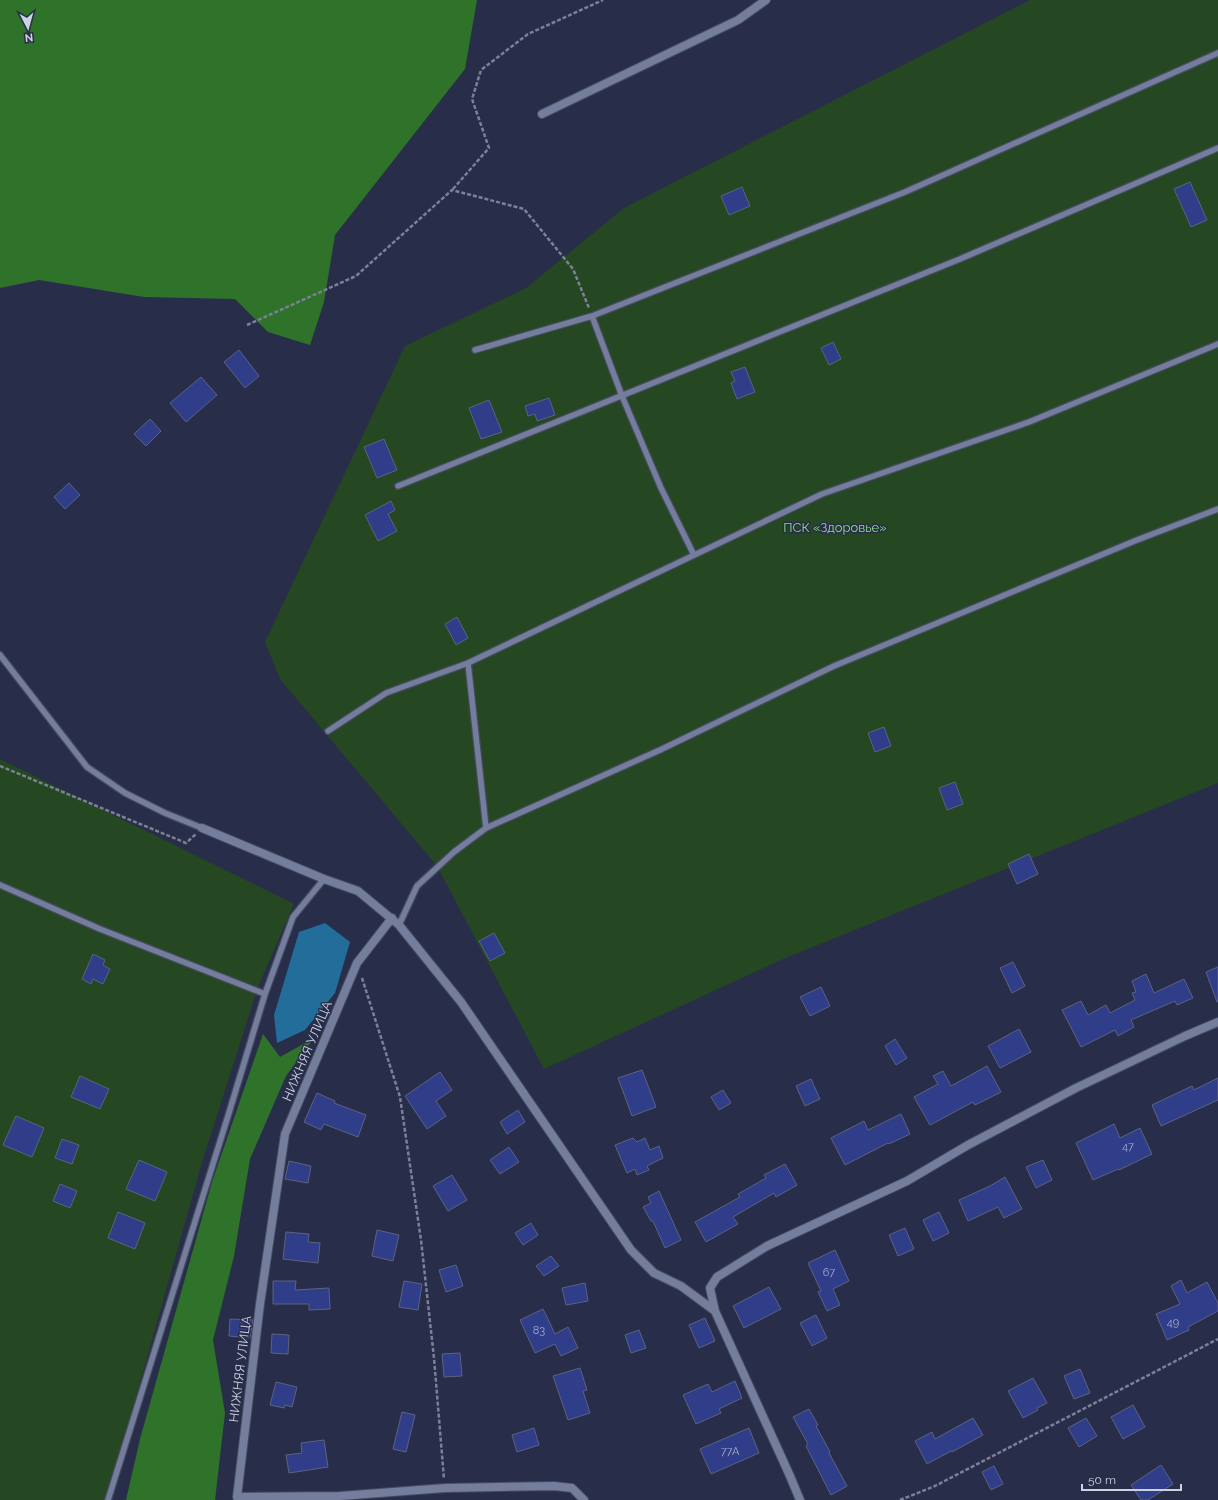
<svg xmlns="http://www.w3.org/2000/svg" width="1218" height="1500" font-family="Raleway,sans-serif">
<rect width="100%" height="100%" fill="#282e49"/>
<path fill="#254822" d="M1030,0H1218V783L783,959L544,1069L437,866L280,679L265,642L405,346L526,288L624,208Z
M0,759L294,904L258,987L202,1162L107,1500H0Z"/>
<path fill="#2f7229" d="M0,0H477L465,69L335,235L324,302L310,345L268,332L235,299L144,297L39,280L0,288Z
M263,1034L280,1057L314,1038L286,1076L250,1159L234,1256L213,1340L225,1413L215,1500H126L140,1439L212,1182Z"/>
<path fill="#236d9b" d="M325,923L350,942L335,993L305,1030L277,1043L274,1015L299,932Z"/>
<path fill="#303d88" stroke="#5b6381" d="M1190,182L1207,220L1191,227L1174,189Z
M742,187L750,206L729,215L721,196Z
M833,342L841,359L829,365L821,348Z
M239,350L259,376L245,388L224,362Z
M745,367L755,392L737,399L731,383L735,381L731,372Z
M201,377L217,395L186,422L170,403Z
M549,398L555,415L537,421L535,414L528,416L525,406Z
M489,400L502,432L481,439L469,408Z
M150,419L161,431L146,446L134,434Z
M384,439L397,470L377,478L364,447Z
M69,483L80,495L65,509L54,497Z
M391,501L395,510L388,514L397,531L378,541L365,515Z
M457,617L468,638L456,645L445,624Z
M884,727L891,746L875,752L868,733Z
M955,782L963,804L947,810L939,788Z
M1029,854L1038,874L1017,884L1008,864Z
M494,933L505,953L490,961L479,941Z
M93,954L105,960L103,965L110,969L103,984L93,979L91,984L82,979Z
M1013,962L1025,986L1012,993L1000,968Z
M1218,967V1002H1217L1206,972Z
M1146,974L1154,993L1184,979L1193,998L1177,1005L1175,1001L1131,1020L1134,1027L1118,1036L1115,1030L1081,1047L1062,1010L1081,1001L1088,1015L1106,1005L1110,1013L1135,1000L1132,993L1136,992L1132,981Z
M821,987L830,1006L810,1016L800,997Z
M1019,1029L1031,1052L1000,1068L988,1046Z
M895,1039L907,1058L896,1065L885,1046Z
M987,1066L1001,1092L975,1105L973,1102L930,1125L914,1097L938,1084L933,1076L943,1071L951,1086Z
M642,1070L656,1107L632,1116L618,1078Z
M440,1072L452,1090L436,1101L446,1116L427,1129L405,1096Z
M80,1076L109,1089L100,1109L71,1097Z
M1218,1078V1100L1161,1126L1152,1105L1192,1086L1194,1090Z
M811,1079L820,1099L805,1106L796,1086Z
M723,1090L731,1103L719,1110L711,1097Z
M317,1093L335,1101L334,1103L366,1115L358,1137L324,1124L321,1130L304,1122Z
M518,1110L525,1122L507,1134L500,1122Z
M901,1114L910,1134L889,1144L888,1143L845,1165L831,1138L864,1121L868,1130Z
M16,1116L44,1128L32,1157L3,1145Z
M1114,1124L1120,1138L1140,1128L1152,1154L1119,1170L1118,1169L1093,1180L1076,1143Z
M633,1138L637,1142L645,1138L650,1150L659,1146L663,1158L647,1166L649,1170L637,1175L635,1169L627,1173L615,1145Z
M62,1139L79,1145L72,1164L55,1158Z
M509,1147L519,1162L500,1174L490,1160Z
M139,1160L167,1172L155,1201L126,1189Z
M1043,1160L1052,1180L1036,1188L1026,1167Z
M289,1161L311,1166L308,1183L285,1179Z
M785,1164L797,1185L776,1197L774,1193L733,1217L738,1224L706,1242L695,1222L740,1197L738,1194L766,1178L764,1175Z
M452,1175L467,1200L448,1211L433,1186Z
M1005,1177L1022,1209L1004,1218L998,1207L968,1221L959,1200L990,1186Z
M60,1184L77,1191L70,1208L53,1201Z
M659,1191L681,1240L665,1248L653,1221H651L643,1207L651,1203L648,1197Z
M118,1212L145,1223L135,1249L108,1238Z
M939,1212L949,1233L933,1241L923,1220Z
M531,1223L538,1235L523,1245L515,1233Z
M905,1228L914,1249L898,1256L889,1235Z
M377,1230L399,1235L393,1261L372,1256Z
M286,1232L309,1234L308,1242L320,1243L318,1263L283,1259Z
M835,1250L849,1281L833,1289L840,1305L827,1311L818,1292L821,1291L808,1263Z
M551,1256L559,1266L544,1276L536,1266Z
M456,1265L463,1286L446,1292L439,1270Z
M1181,1280L1187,1293L1207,1282L1218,1303V1311L1188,1327L1189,1330L1167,1340L1156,1314L1180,1304L1171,1286Z
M273,1281H296L295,1290L329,1288L330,1309L309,1310V1304H273Z
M404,1281L422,1284L418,1310L399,1307Z
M585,1283L588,1301L566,1305L562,1288Z
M769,1287L781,1309L744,1328L733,1306Z
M543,1309L555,1334L568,1327L578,1348L561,1356L555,1344L535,1353L520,1320Z
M816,1315L827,1338L812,1346L800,1323Z
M705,1318L715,1341L699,1348L689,1325Z
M230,1319L253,1320L250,1338L229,1336Z
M639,1330L646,1348L631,1353L625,1335Z
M272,1334L289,1335L288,1354L271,1353Z
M460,1353L462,1376L444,1377L442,1354Z
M580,1368L587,1390L583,1391L590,1413L568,1420L553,1376Z
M1080,1369L1090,1393L1074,1399L1064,1376Z
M1033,1378L1047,1403L1037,1408L1038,1410L1023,1418L1008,1391Z
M735,1381L742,1398L719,1409L721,1413L696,1424L683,1395L708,1384L712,1392Z
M276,1382L297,1387L292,1407L285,1405L284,1408L270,1405Z
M1133,1405L1145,1427L1123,1439L1111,1417Z
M809,1409L818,1425L816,1426L830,1452L829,1453L847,1486L831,1495L806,1446L808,1444L793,1417Z
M402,1412L415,1415L406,1452L393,1449Z
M973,1418L983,1435L952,1452L951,1451L927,1464L915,1441L932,1432L935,1439Z
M1086,1418L1097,1436L1079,1447L1068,1428Z
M534,1428L539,1445L517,1452L512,1435Z
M749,1428L759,1453L711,1474L700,1449Z
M324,1440L328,1467L289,1473L286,1455L302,1453L301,1443Z
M1161,1465L1173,1484L1148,1500H1141L1131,1485Z
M994,1466L1003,1484L991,1490L982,1472Z"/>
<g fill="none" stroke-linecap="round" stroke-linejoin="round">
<defs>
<path id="service" d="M592,316L622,396L661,488L694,555
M475,350L592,316L905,192L1218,53
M398,486L960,259L1218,148
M0,655L87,767L125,793L165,813L202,828
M328,731L386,693L468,663
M486,828L468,663L822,494L1029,422L1218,344
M0,885L100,929L265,994
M399,925L417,886L454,852L486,828L660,750L834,666L1137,540L1218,509
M108,1500L228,1116L265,994L293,917L324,879"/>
<path id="minor" d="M542,114L738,20L766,0
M202,828L324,879L358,891L399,925L461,1002L631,1250L654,1273L681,1286L715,1311L790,1476L800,1500
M392,918L357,963L285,1134L260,1304L237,1497L340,1496L445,1488L554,1486L572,1488L584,1500
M715,1311L710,1288L717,1277L767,1246L907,1181L968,1145L1076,1088L1185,1036L1218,1022"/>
</defs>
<use href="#service" stroke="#464b61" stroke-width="8"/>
<use href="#minor" stroke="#464b61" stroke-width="10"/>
<path stroke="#7b8197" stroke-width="2.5" stroke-dasharray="4 2" stroke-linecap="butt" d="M453,189L489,148L472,99L481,70L528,34L603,0
M247,325L356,276L452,190L524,209L573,269L589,308
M0,766L186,843L196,834
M362,978L400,1097L421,1240L434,1358L444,1479
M900,1500L935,1486L1218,1339"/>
<use href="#service" stroke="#747d9c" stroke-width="5.5"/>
<use href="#minor" stroke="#747d9c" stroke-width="8"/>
</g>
<g text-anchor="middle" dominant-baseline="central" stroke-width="3" stroke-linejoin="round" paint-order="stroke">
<g font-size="11" fill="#a6adcc">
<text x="1128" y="1146">47</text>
<text x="829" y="1272">67</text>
<text x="1173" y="1322">49</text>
<text x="539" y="1330">83</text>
<text x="730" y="1451">77А</text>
</g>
<g font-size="13" fill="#88e07f" stroke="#282e49">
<text x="835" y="527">ПСК «Здоровье»</text>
</g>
<g font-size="13" fill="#cdd2e3" stroke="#282e49">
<text transform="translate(307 1051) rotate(-67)">НИЖНЯЯ УЛИЦА</text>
<text transform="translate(240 1369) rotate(-83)">НИЖНЯЯ УЛИЦА</text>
</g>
</g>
<g transform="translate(28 28) rotate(174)" stroke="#282e49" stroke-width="3" paint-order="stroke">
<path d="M0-3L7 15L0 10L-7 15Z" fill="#cdd2e3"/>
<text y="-6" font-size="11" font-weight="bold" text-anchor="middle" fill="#cdd2e3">N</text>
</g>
<path d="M1082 1484v6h99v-6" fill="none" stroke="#cdd2e3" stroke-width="2"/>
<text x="1088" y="1484" font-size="12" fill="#cdd2e3" stroke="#282e49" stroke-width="3" paint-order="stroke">50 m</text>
</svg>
